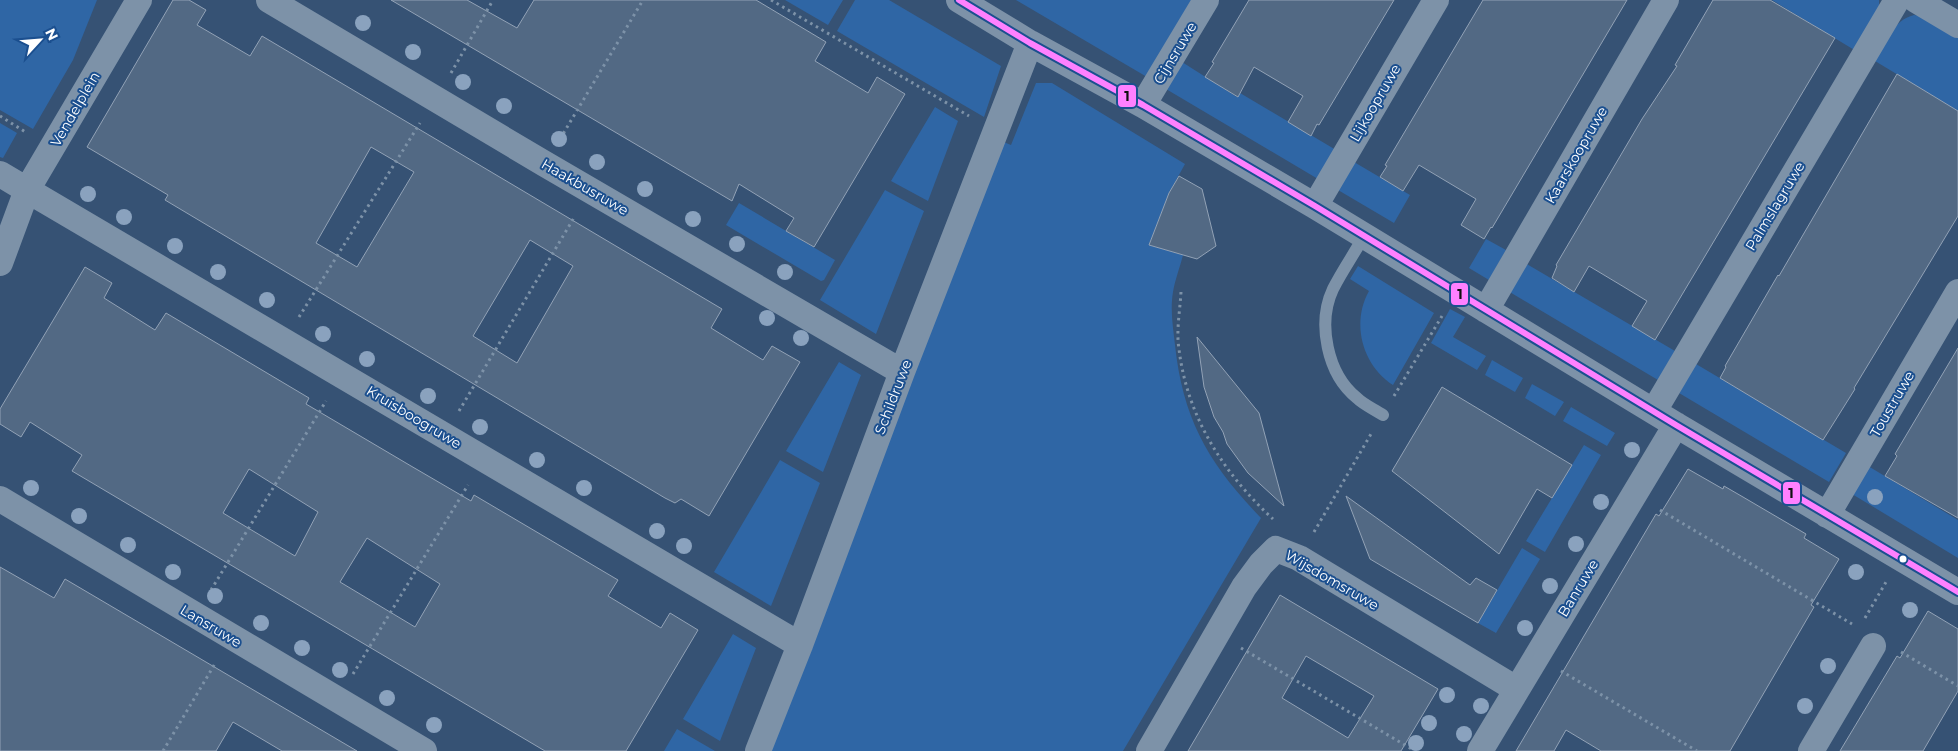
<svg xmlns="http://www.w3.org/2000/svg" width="1958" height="751" font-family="Montserrat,sans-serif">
<rect width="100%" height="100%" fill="#365274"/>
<path fill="#2f66a5" d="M0,0H97L73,60L33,129L0,110Z
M785,0H843L828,25Z
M855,0H889L1001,66L984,117L837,31Z
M1016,0H1193L1147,77Z
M1772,0H1879V8L1856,51Z
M1914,15L1926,17L1958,37V111L1875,61C1885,43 1893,20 1914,15Z
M1182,62L1237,97L1240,93L1336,150L1318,179L1166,89Z
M1036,83H1052L1185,164L1169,193L1149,245L1183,255C1180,267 1175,280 1173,292C1170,310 1173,327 1175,345C1183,420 1209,464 1261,518L1123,751H767L1001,141L1011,145Z
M935,107L958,121L928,201L891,181Z
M0,123L17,133L3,158L0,157Z
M1354,162L1410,195L1394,223L1338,190Z
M885,190L924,211L876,334L820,300Z
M739,203L835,260L824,280L821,281L726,225Z
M1486,239L1506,250L1489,280L1469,268Z
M1525,263L1675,351L1658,380L1508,291Z
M1358,266L1434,313L1393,385C1362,365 1351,323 1369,291L1350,279Z
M1450,309L1465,317L1453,337L1486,356L1477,370L1431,343Z
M1492,360L1523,378L1515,392L1485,375Z
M839,362L861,375L823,472L786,451Z
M1696,364L1846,453L1829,482L1679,393Z
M1532,384L1564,402L1555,416L1525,398Z
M1571,407L1615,433L1607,446L1563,421Z
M1584,445L1601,455L1545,552L1526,541Z
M780,460L820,483L771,606L714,572Z
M1868,466L1958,520V558L1852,494Z
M1522,548L1540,559L1496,633L1478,623Z
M733,634L756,648L720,741L683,719Z
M677,729L715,751H664Z"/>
<path fill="#526984" stroke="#92a2b6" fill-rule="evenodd" d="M173,0H189L206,10L197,25L250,56L262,36L722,309L711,328L763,360L772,346L800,362L709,516L681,499L675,503L665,498L165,200L168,195L87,147ZM371,147L414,172L357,267L316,243ZM530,240L573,266L517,363L473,336Z
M391,0H467L517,28L534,0H756L826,42L815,61L868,93L877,77L905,94L814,247L786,231L794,218L739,184L732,201Z
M1249,0H1394L1319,125L1317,124L1311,136L1288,122L1303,96L1254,67L1238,97L1205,77L1214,63L1212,62Z
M1483,0H1627L1492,228L1491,227L1484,239L1461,225L1476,199L1419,165L1403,191L1380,177L1387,166L1385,165Z
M1713,0H1770L1835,38L1655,340L1632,326L1647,301L1624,287L1589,266L1574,292L1552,278L1557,266L1556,265L1642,119L1677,66L1675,65Z
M1897,74L1958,111V216L1854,388L1855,389L1823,440L1720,378L1726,367L1725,366L1778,275L1779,276Z
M1179,176L1202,189L1216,246L1197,259L1149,245L1169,193Z
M85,267L112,283L104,298L155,330L166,313L309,398L306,404L411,466L471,501L474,495L618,580L608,596L661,628L670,613L698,630L626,751H545L72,471L82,455L30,422L21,437L0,424V409ZM249,469L318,512L295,556L223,513ZM367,538L440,584L415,627L340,582Z
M1197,337L1259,413L1284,506L1248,473L1227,444L1223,432L1214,417L1204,387Z
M1958,348V518L1885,476L1897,456L1895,454Z
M1442,387L1572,465L1552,498L1537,489L1499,554L1392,471Z
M1688,469L1723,489L1724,486L1743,497L1806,534L1804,538L1839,559L1811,605L1814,607L1730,751H1601L1566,730L1554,751H1516L1656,514L1659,516Z
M1346,496L1470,585L1476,578L1497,590L1478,623L1370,559Z
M0,567L54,598L65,579L357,751H282L233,722L216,751H0Z
M1280,595L1438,689L1401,751H1188ZM1306,656L1374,696L1348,738L1282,698Z
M1928,611L1958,629V691L1923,751H1840L1897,656L1900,658Z"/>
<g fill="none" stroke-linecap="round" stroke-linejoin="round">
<path stroke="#7d92a8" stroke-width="3" stroke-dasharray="2.5 4" stroke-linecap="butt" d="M771,0L969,116
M451,73L493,0
M0,116L27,133
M560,139L643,0
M1181,292C1180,311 1176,331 1179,349C1187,417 1224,474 1273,519
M299,317L420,123
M1394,396L1442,316
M459,411L575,216
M1660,510L1852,624
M1314,532L1371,434
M211,590L326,401
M1865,618L1886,582
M1241,648L1415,751
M1901,652L1958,686
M1561,671L1697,751
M353,674L468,485
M163,751L216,662"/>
<path stroke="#7d92a8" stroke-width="12" d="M1364,236C1354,254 1342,271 1333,289C1317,323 1327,374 1357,398C1364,405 1374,409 1383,415"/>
<path stroke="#7d92a8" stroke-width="26" d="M269,0L545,164L902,372
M959,0L1030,43L1143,105L1315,206L1676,425L1958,592
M1916,0L1958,25
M1143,105L1206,0
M0,174L27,190L139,0
M1315,206L1436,0
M0,263L27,190L800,645
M1486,310L1666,0
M1654,411L1897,0
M0,499L424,751
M1827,515L1958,292
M758,751L800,645L902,372L1030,43
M1149,751L1244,587L1261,564L1276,549L1299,558L1516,689
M1480,751L1676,425
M1811,751L1873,646"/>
<defs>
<path id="bus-1" d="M959,0L1030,43L1143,105L1315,206L1676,425L1958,592"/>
</defs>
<use href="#bus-1" stroke="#1b4f8f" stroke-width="10"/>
<use href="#bus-1" stroke="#ff80ff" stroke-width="6"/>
</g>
<g fill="#8aa2be">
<circle cx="363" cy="23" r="8"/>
<circle cx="413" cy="52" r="8"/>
<circle cx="463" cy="82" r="8"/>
<circle cx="504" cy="106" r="8"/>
<circle cx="559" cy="139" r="8"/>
<circle cx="597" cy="162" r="8"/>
<circle cx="645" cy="189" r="8"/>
<circle cx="88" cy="194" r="8"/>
<circle cx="124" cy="217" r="8"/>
<circle cx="693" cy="219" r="8"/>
<circle cx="737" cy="244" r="8"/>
<circle cx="175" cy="246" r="8"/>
<circle cx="218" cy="272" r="8"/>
<circle cx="785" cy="272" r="8"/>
<circle cx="267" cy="300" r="8"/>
<circle cx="767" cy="318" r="8"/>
<circle cx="323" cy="334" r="8"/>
<circle cx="801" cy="338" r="8"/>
<circle cx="367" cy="359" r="8"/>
<circle cx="428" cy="396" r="8"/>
<circle cx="480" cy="427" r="8"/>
<circle cx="1632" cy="450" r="8"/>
<circle cx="537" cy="460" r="8"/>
<circle cx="31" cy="488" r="8"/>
<circle cx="584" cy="488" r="8"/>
<circle cx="1875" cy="497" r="8"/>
<circle cx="1601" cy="502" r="8"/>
<circle cx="79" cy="516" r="8"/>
<circle cx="657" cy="531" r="8"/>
<circle cx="1576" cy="544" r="8"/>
<circle cx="128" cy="545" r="8"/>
<circle cx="684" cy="546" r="8"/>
<circle cx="173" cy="572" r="8"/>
<circle cx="1856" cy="572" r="8"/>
<circle cx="1550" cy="586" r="8"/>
<circle cx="215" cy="596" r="8"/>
<circle cx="1910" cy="610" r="8"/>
<circle cx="261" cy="623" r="8"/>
<circle cx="1525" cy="628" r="8"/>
<circle cx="302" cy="648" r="8"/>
<circle cx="1828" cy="666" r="8"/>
<circle cx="340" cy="670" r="8"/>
<circle cx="1447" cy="695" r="8"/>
<circle cx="387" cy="698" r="8"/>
<circle cx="1481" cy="706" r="8"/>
<circle cx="1805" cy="706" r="8"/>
<circle cx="1429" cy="723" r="8"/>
<circle cx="434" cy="725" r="8"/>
<circle cx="1464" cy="734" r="8"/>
<circle cx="1416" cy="743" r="8"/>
</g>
<circle fill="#fff" stroke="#1b4f8f" stroke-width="2" cx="1903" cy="559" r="4.5"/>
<g text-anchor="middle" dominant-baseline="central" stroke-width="4" stroke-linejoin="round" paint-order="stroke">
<g font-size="14" fill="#fff" stroke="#1b4f8f">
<text transform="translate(1175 53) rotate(-59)">Cijnsruwe</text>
<text transform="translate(1375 103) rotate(-60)">Lijkoopruwe</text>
<text transform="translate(75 109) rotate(-60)">Vendelplein</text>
<text transform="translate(1576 155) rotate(-60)">Kaarskoopruwe</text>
<text transform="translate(585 187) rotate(30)">Haakbusruwe</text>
<text transform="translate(1775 206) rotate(-59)">Palmslagruwe</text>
<text transform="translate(893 397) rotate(-69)">Schildruwe</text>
<text transform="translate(1892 404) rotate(-60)">Toustruwe</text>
<text transform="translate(414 417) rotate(31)">Kruisboogruwe</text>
<text transform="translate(1332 580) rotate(30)">Wijsdomsruwe</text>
<text transform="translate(1578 588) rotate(-59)">Banruwe</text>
<text transform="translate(211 626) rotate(31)">Lansruwe</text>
</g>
</g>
<g stroke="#1b4f8f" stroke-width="2">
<rect x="1117" y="84" width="20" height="24" rx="5" fill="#ff80ff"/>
<rect x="1450" y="282" width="19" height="24" rx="5" fill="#ff80ff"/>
<rect x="1782" y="481" width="19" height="24" rx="5" fill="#ff80ff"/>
</g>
<g font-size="14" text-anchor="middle" font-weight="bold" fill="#111">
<text x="1127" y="101">1</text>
<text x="1460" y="299">1</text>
<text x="1791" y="498">1</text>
</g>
<g transform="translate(40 40) rotate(64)" stroke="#1b4f8f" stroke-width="4" paint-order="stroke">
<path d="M0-4L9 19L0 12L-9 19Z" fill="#ffffff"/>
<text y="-8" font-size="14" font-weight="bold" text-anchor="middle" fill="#ffffff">N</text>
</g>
</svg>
